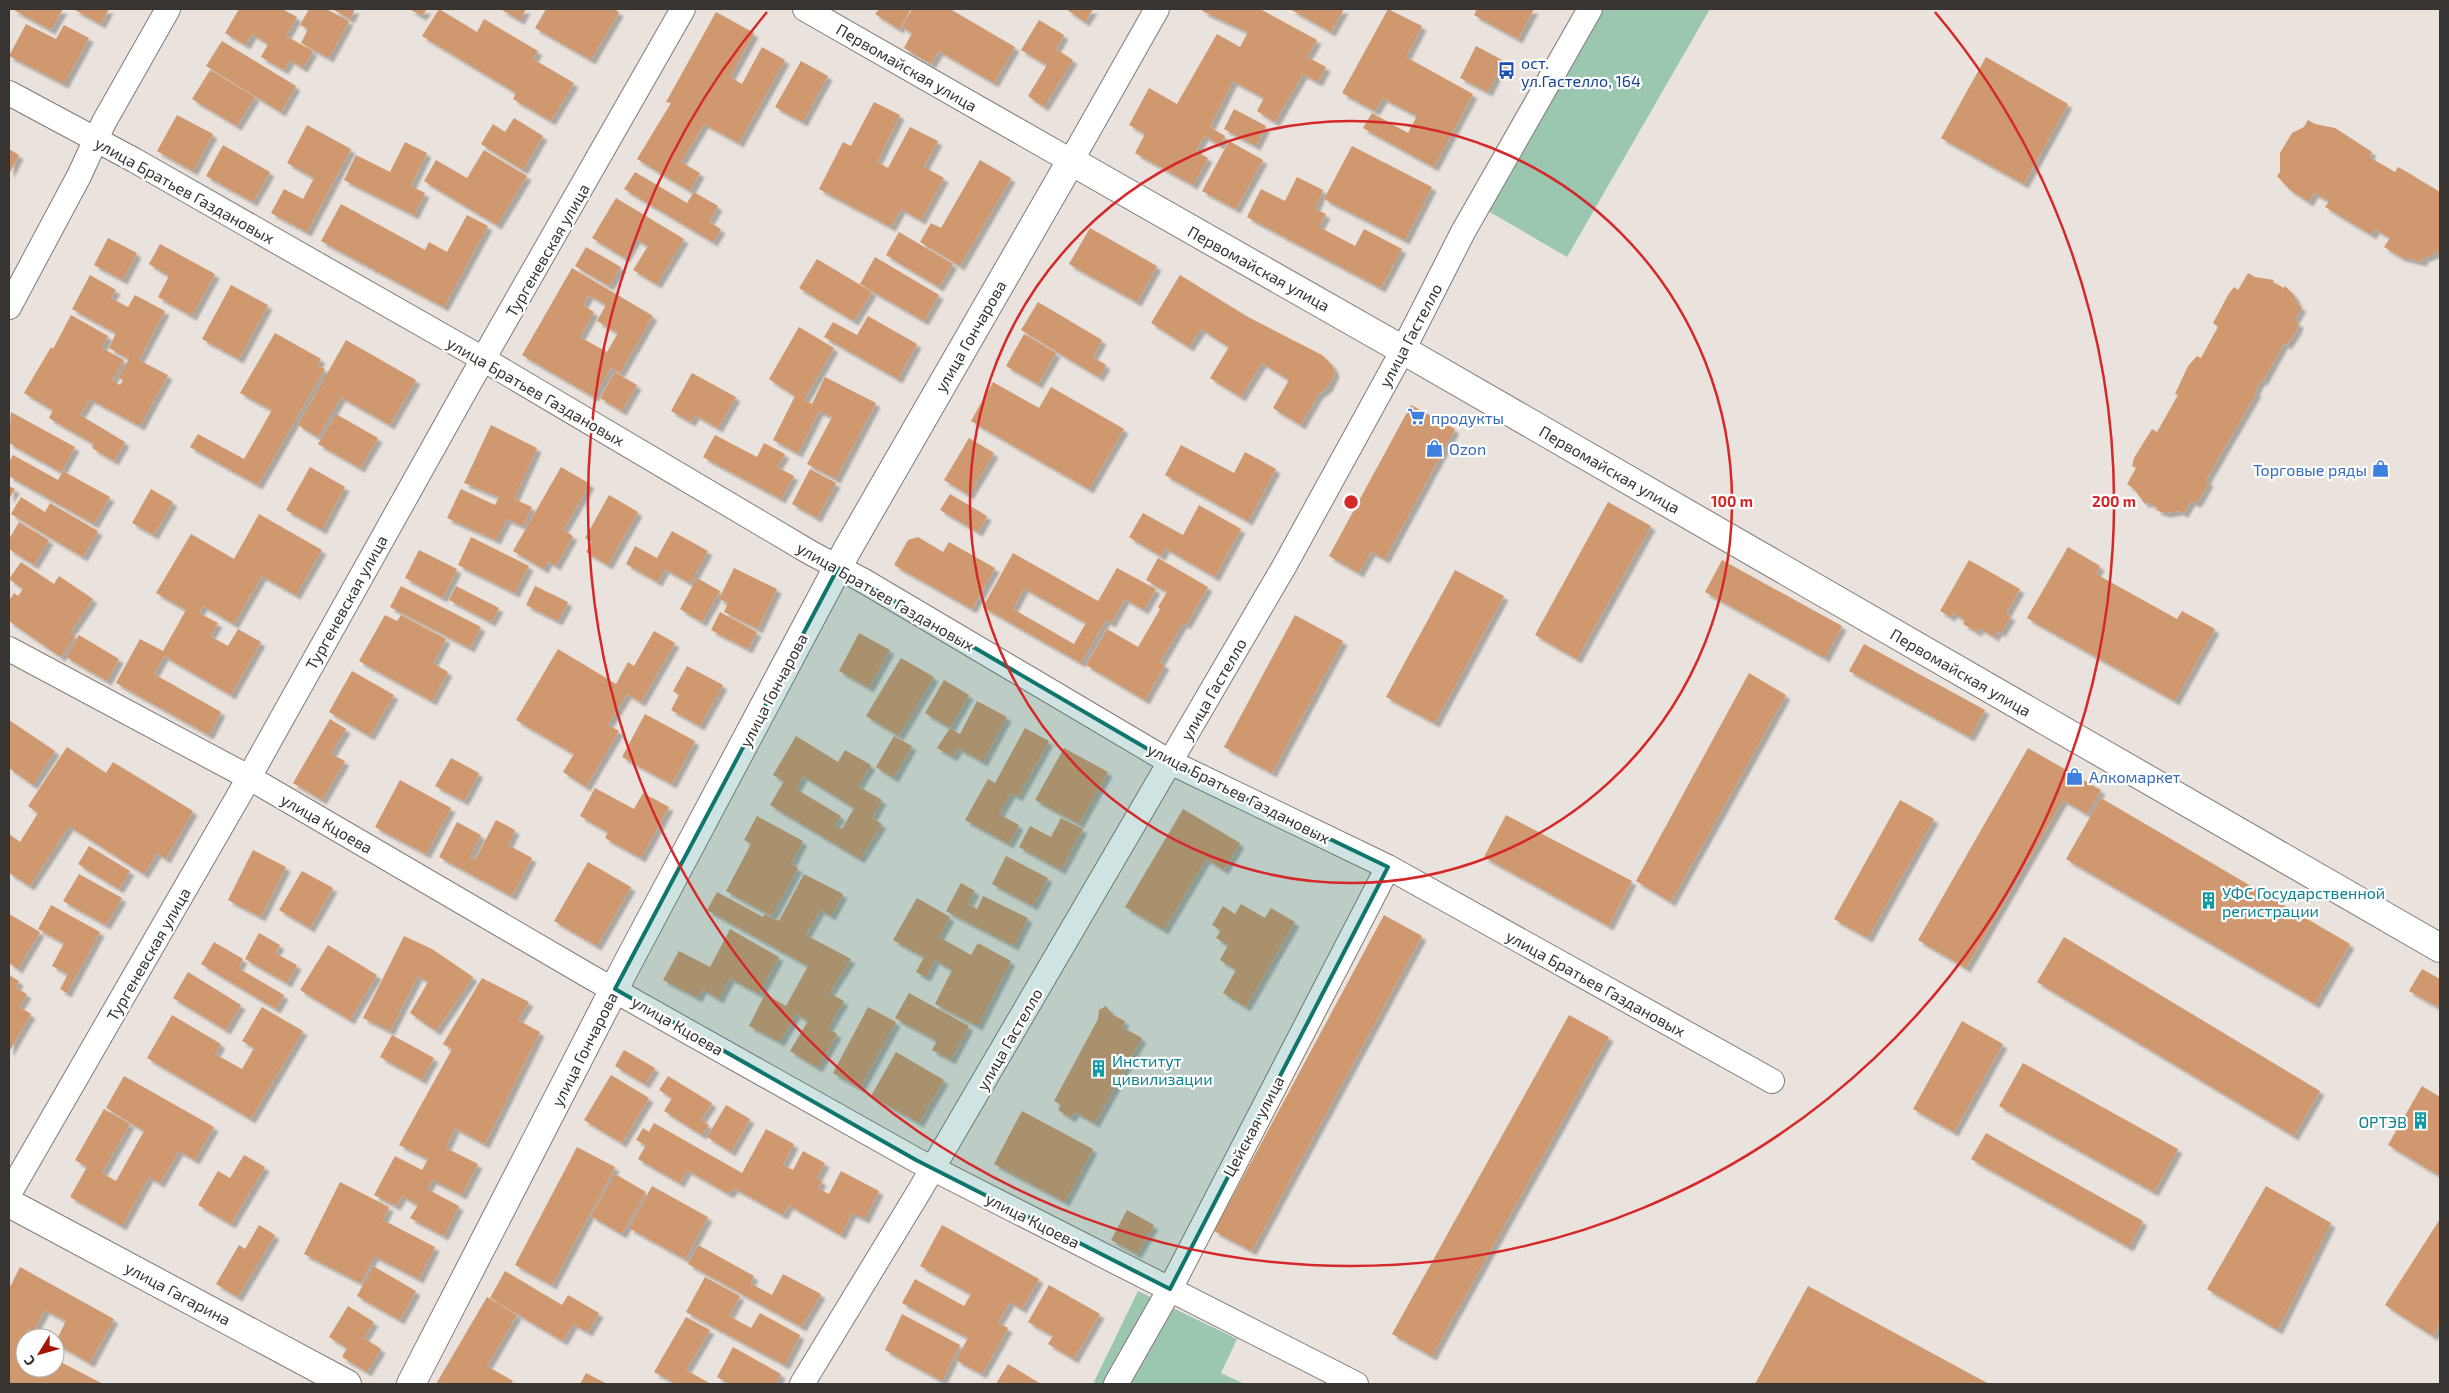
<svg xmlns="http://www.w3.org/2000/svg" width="2449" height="1393" font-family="'Exo 2',sans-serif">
<defs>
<filter id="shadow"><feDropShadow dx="4.5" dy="4.5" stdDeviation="1" flood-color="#0004"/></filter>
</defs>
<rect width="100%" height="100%" fill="#eae2dc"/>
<path fill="#9bc7b1" d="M1588,9H1710L1567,257L1476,204Z
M1138,1291L1237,1339L1221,1373L1245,1384H1093Z"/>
<path fill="#d0986e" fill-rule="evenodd" filter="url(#shadow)" d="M12,9H63L51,30Z
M73,9H109L101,24Z
M239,9H282L297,17L286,36L313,51L303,68L290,60L284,70L261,57L268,44L252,34L246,45L225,33Z
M309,9H326L349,21L329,58L301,43L308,29L300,25Z
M332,9H355L350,19Z
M409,9H427L422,16Z
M439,9L477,32L484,19L538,51L533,59L574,83L551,121L513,99L516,93L422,36Z
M500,9H526L520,20Z
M546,9H614L619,12L591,60L535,28Z
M879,9H911L899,29L875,14Z
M912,9H950L1015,47L994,83L939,51L931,64L904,48L912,33L902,27Z
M1066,9H1093L1085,22Z
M1204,9H1260L1317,40L1307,57L1326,67L1318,82L1303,74L1275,122L1257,111L1264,98L1233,81L1210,127L1225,136L1220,145L1204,136L1196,151L1208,158L1193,185L1135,153L1145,134L1129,125L1149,88L1177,104L1217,34L1240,47L1248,32L1202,11Z
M1290,9H1344L1331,32Z
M1388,9L1422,26L1406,57L1473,94L1434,167L1363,128L1372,113L1408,133L1417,116L1383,98L1375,111L1342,93Z
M1477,9H1534L1518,39L1474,15Z
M716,12L754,33L730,77L742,84L762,47L785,60L739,143L704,124L681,162L700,173L690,191L637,159L671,103L666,102Z
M1039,20L1064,35L1056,49L1073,60L1044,107L1028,96L1047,65L1021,50Z
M26,24L56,39L64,25L89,38L64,84L9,56Z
M222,41L296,86L281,112L206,66Z
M1476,46L1504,61L1488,92L1460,78Z
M1986,57L2068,104L2024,184L1941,138Z
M801,61L828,76L803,122L775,107Z
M210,70L255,97L237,126L192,99Z
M874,102L900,115L877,162L888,168L910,127L938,141L924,167L944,178L921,220L901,209L891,227L819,189L843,142L851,146Z
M1234,109L1266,126L1256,146L1224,129Z
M177,115L213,134L193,171L157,151Z
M514,118L543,136L523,170L481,144L493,124L505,132Z
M2308,120L2315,124L2335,128L2372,152L2369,157L2395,172L2398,167L2407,172L2440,192V249L2438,252L2424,258L2422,262L2401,257L2384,247L2390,238L2375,229L2372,235L2325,207L2329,201L2314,193L2309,202L2290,190L2277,176L2280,172V153L2292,133L2304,127Z
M307,125L351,149L307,232L271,213L284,189L303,199L314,178L287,163Z
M1229,141L1263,160L1236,209L1202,191Z
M405,142L427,153L411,186L425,193L414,215L344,180L356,155L390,172Z
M223,145L270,172L253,202L206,176Z
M1352,146L1432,187L1405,240L1324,199Z
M9,149L19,155L9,174Z
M484,150L527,176L497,225L424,181L436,160L467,178Z
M980,160L1011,178L960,266L920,242L931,223L941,228Z
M635,172L687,203L694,192L718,206L709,222L721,229L713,242L624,189Z
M1297,177L1323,190L1315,209L1326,214L1319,227L1355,246L1364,229L1402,249L1381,288L1247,217L1261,189L1285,201Z
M616,198L684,239L657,284L633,270L648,246L636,239L625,258L592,238Z
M341,204L425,250L429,242L447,252L467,215L488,226L444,307L321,241Z
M1090,228L1157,266L1137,302L1069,264Z
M899,232L953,264L939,287L886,255Z
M108,238L137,253L123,280L94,265Z
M160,244L215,274L192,316L158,297L169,276L149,264Z
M586,247L621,267L609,286L575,266Z
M875,257L939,295L924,321L860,284Z
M817,259L872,292L854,321L799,288Z
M572,268L653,316L620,373L611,368L594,397L522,355ZM589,295L606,305L597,321L618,333L607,352L580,337L594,312L583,305Z
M2248,273L2255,277L2274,280L2273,282L2284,288L2285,286L2294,295L2298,305L2302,307L2294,321L2299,323L2297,330L2287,345L2284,343L2263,381L2261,380L2255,391L2257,392L2206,480L2209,482L2199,500L2196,503L2191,501L2184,513L2179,511L2165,513L2156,510L2158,508L2147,502L2145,504L2134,489L2127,484L2136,468L2132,466L2134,458L2152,429L2157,432L2178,395L2175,394L2188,366L2197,356L2201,358L2218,327L2213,323L2228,295L2234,287L2238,290Z
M90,275L116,290L111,298L128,307L135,295L165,311L139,360L168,375L140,426L90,399L80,415L125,442L114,461L92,448L94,444L49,418L53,410L24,393L51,347L53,349L71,315L108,336L102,348L124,360L112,380L120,385L123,380L118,378L129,359L109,348L116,333L72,309Z
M1180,275L1248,317L1322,355L1332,365L1335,373L1328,387L1318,395L1301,425L1273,408L1289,380L1262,363L1241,397L1210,378L1229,347L1201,329L1189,347L1151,323Z
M231,285L268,305L239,359L202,339Z
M1038,302L1102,340L1093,357L1106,365L1099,377L1021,330Z
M868,316L917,344L898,379L824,337L833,322L857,335Z
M799,327L834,348L804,400L812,404L825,377L876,403L836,479L807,464L832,417L819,411L798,453L773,440L795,396L769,379Z
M275,333L321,359L317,365L325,369L258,485L190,447L198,434L244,459L272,410L240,393Z
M1024,334L1056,353L1038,384L1006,366Z
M346,340L416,380L390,425L341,397L318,437L298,425Z
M615,372L637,385L622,411L600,398Z
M692,373L736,397L718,428L695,415L691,422L671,411Z
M993,382L1039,408L1051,387L1124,429L1089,489L971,421Z
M1411,405L1455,429L1385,559L1371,552L1359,573L1329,556Z
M11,412L75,447L61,472L9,443Z
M336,414L378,438L360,468L318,444Z
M491,425L537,448L514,499L532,507L523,526L507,519L496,540L447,518L461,489L495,505L499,497L464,483Z
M715,435L757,457L764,443L785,454L777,467L794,476L781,499L703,457Z
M969,438L994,453L969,495L944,480Z
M1181,445L1234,473L1245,452L1276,469L1248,521L1165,475Z
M13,455L58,480L63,471L110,497L94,524L9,476V462Z
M310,467L345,487L322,530L286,510Z
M561,467L590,484L563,530L573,536L556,566L548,561L544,569L513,551Z
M810,469L836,483L817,518L792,504Z
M9,486L15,489L9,499Z
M151,489L173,502L154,535L132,523Z
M950,494L987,516L978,532L940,510Z
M609,495L638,512L608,565L586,552L592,541L585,538Z
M21,497L45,512L50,503L98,531L83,557L11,514Z
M1608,502L1651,526L1577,659L1535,635Z
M1199,505L1241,529L1215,577L1165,548L1161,556L1129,537L1143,513L1183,535Z
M259,514L322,550L296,595L262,576L234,624L203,606L199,613L218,623L210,636L228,646L238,629L261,642L231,695L164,656L154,674L221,712L209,735L116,683L140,639L163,651L186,610L156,593L191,534L234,559Z
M19,522L49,540L34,565L9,549V539Z
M672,531L708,551L690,583L665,569L658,582L626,564L635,546L657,558Z
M471,537L529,566L515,593L458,565Z
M918,537L943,552L949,542L995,568L972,609L894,565L908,540Z
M2068,547L2100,566L2096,574L2177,619L2182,611L2215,629L2175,701L2027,618Z
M419,550L457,569L443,598L405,578Z
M1013,553L1098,601L1117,568L1156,589L1144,610L1125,599L1111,623L1106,620L1081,663L983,607ZM1024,588L1086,623L1074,644L1013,609Z
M1158,558L1208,587L1186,625L1183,623L1160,662L1165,665L1145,700L1086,665L1107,629L1138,647L1160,609L1158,607L1167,592L1146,580Z
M1722,560L1842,626L1825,658L1705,592Z
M1969,560L2020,589L2006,614L2011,616L2001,633L1998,631L1994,637L1980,628L1977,632L1963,624L1965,620L1953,613L1951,617L1940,611Z
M21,562L54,584L59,576L93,599L70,633L75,636L61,657L9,621V601L14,593L18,596L23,589L9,579Z
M734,568L777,589L758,629L724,612L728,603L719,599Z
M1455,570L1504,596L1435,723L1386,697Z
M697,578L720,591L702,622L680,609Z
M401,586L481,627L470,648L390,607Z
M456,586L499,608L491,622L449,600Z
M535,586L568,602L558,621L526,605Z
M720,612L757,632L748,649L711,630Z
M385,615L397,621L401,615L446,639L433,663L448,672L432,701L359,661Z
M1295,615L1343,641L1272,773L1224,747Z
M654,631L675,643L641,702L627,694L608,725L619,731L586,787L563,772L574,754L516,720L558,649L616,684L628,662L634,666Z
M859,633L890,650L869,688L839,671Z
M79,635L119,659L107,681L66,657Z
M1864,644L1985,710L1970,737L1849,671Z
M901,658L934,677L899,736L866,716Z
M687,666L723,685L700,726L671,710L679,695L673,691Z
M352,671L394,695L370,736L329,712Z
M1749,673L1786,695L1671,902L1636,881Z
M944,680L969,695L950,728L960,734L977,701L1007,717L983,762L958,748L953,757L937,748L950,728L925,713Z
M645,714L695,741L672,784L622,757Z
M330,719L346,729L331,754L345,761L322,800L293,783Z
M9,720L55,751L33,785L9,768Z
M1025,728L1049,741L1018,797L1011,793L999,814L1019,825L1009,844L965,820L988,779L995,783Z
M796,736L838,762L845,750L871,765L858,786L882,800L872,818L882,824L860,859L770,805L784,781L773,775ZM803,776L854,808L842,829L835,825L841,816L796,789Z
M894,736L912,746L894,778L876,767Z
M67,747L106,773L113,762L193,811L166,859L157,853L144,874L69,826L30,886L9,873V834L20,842L38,813L28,806Z
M1064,748L1108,772L1079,824L1035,800Z
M2028,748L2101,790L2087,814L2063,800L1966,968L1918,940Z
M451,758L479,773L464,801L435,786Z
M400,780L451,808L426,854L375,827Z
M595,788L634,809L643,793L669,807L641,858L605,838L608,832L580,816Z
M2101,798L2350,944L2315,1004L2066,859Z
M1900,800L1934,819L1868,938L1834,919Z
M1183,809L1240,843L1224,870L1206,859L1164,930L1125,907Z
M1506,815L1632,881L1609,926L1484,857Z
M757,816L803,841L791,864L798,868L772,916L726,891L751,844L744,840Z
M1061,818L1083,829L1061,870L1019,847L1030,826L1051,837Z
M496,820L515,830L508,845L532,858L512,896L439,857L457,822L481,835L470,857L475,860Z
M89,846L130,871L119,889L78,864Z
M253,850L286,867L261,917L228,900Z
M1006,856L1048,878L1033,906L992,884Z
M588,862L631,887L597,946L554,921Z
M302,871L333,888L310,928L279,910Z
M79,874L122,898L106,925L63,901Z
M804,874L843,894L831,916L820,910L806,935L851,959L829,993L844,1001L828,1028L837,1034L818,1068L790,1051L808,1021L796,1014L780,1042L749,1026L765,994L786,1006L808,966L707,910L717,892L763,917L764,914L779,921Z
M961,883L975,891L968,904L977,909L983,896L1028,918L1014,946L946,911Z
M917,898L950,917L939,937L971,955L978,943L1011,961L978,1026L935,1004L952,970L935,960L926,977L916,972L924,957L893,940Z
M1241,904L1265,918L1271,908L1295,922L1246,1007L1223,993L1236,970L1220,960L1228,945L1216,938L1221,930L1212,925L1223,906L1235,914Z
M51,905L100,932L67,993L60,989L68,974L52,966L64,943L38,929Z
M9,914L40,932L18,969L9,963Z
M1384,915L1422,936L1252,1251L1214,1231Z
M730,929L779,957L759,994L730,978L719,999L702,989L698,998L663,980L679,951L710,967Z
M259,933L280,945L275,953L297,965L287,983L245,959Z
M404,936L432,949L473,977L436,1031L410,1013L428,982L418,976L390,1031L363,1018Z
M2064,937L2320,1091L2294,1136L2037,982Z
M214,942L243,959L238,968L284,995L276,1009L201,964Z
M328,945L377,975L350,1020L300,990Z
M2422,969L2440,979V1002L2438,1007L2409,991Z
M188,972L241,1005L226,1030L173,998Z
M9,975L19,981L16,988L27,994L19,1007L31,1014L9,1052Z
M482,978L529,1002L518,1020L540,1032L485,1144L455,1128L446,1148L478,1164L462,1195L432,1180L427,1189L459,1206L444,1236L410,1218L418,1205L402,1196L396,1206L374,1195L395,1156L422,1170L428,1159L399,1145L452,1049L443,1044Z
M909,993L969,1026L951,1060L932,1050L937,1041L895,1018Z
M1106,1006L1113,1015L1125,1021L1122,1027L1142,1038L1095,1123L1075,1112L1071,1118L1058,1110L1061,1105L1054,1101L1098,1019L1099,1010Z
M262,1007L303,1031L251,1119L147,1058L172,1015L221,1044L215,1054L242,1069L254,1048L242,1041Z
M868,1007L896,1022L860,1088L833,1073Z
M1569,1015L1609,1037L1432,1356L1392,1334Z
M1962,1021L2003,1044L1954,1132L1913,1109Z
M392,1035L434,1058L422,1080L380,1057Z
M624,1050L655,1068L645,1084L615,1066Z
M896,1052L944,1080L919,1123L871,1096Z
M2023,1063L2178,1149L2154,1192L1999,1106Z
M611,1075L649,1098L622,1143L584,1120Z
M124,1076L214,1127L195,1160L179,1151L160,1183L149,1177L122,1226L70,1197L87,1167L75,1160L104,1109L130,1124L102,1173L116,1181L144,1131L106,1108Z
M668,1076L712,1103L701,1120L709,1125L702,1135L664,1111L672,1098L659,1090Z
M2422,1086L2440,1097V1176L2388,1145Z
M726,1105L750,1119L731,1152L707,1137Z
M1022,1111L1093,1149L1065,1202L994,1164Z
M654,1123L742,1173L766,1129L794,1144L783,1165L793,1170L803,1151L825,1163L817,1178L822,1181L818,1188L829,1194L841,1171L879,1191L865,1219L852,1213L841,1235L789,1205L783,1215L734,1188L729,1194L687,1170L680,1183L638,1159L646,1145L636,1140L643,1128L649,1132Z
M1986,1133L2143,1221L2129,1247L1971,1159Z
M577,1147L615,1167L552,1285L515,1265Z
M244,1155L265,1167L231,1224L198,1205L218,1171L230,1178Z
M615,1174L646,1192L622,1234L591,1216Z
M340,1182L389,1207L383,1220L435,1247L419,1279L374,1256L361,1283L304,1254Z
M652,1186L708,1217L685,1259L629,1228Z
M2266,1186L2331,1223L2278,1330L2207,1289Z
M1127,1210L1154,1225L1137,1254L1111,1240Z
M2440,1219V1324L2433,1336L2385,1305Z
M259,1225L275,1235L238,1297L216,1284L239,1245L245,1249Z
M942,1225L1039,1279L1022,1309L1010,1302L998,1323L1008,1328L982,1374L956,1360L968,1338L902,1303L915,1279L964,1306L971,1294L920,1266Z
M698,1245L754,1276L750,1283L772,1295L783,1274L821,1294L802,1327L688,1264Z
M373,1266L416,1291L400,1320L357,1296Z
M20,1267L114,1319L90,1363L55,1343L66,1321L45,1310L33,1332L28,1329L22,1341L25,1342V1368H55V1359L103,1384H9V1289Z
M505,1271L562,1305L568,1295L599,1313L588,1332L573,1324L563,1341L490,1298Z
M705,1277L740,1296L729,1316L751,1328L760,1313L800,1335L785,1365L686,1312Z
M1049,1285L1100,1314L1074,1359L1048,1344L1053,1336L1028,1322Z
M1808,1286L1989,1384H1755Z
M487,1297L517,1315L487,1366L513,1381L511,1384H436Z
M348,1306L374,1322L364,1338L381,1349L367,1372L342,1357L347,1348L329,1337Z
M902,1314L960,1345L942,1381L885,1350Z
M686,1317L710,1330L686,1370L711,1384H672L673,1382L654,1372Z
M733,1347L781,1374L776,1384H730L717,1377Z
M1008,1364L1041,1384H996Z
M586,1373L607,1384H580Z"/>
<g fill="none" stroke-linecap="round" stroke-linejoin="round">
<defs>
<path id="minor" d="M805,9L1071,161L1157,9
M9,93L134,160L483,359L811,553L864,581L1170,762L1388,867L1772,1081
M9,307L79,176L104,122L168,9
M9,649L250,778L589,976L916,1160L1356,1384
M9,1194L238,797L470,382L683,9
M802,1384L920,1190L1285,565L1403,350L1463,232L1590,9
M1116,1384L1170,1289L1388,867"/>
<path id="tertiary" d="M9,1203L347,1384
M411,1384L625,968L847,550L1071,161L1403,350L2440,948"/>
</defs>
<use href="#minor" stroke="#827a75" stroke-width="26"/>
<use href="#tertiary" stroke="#827a75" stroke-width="30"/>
<use href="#minor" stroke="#fff" stroke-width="24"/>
<use href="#tertiary" stroke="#fff" stroke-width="28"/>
</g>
<path fill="#0f766e" fill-opacity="0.2" stroke="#0f766e" stroke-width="4" stroke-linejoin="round" d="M838,568L1170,762L1388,867L1170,1289L916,1160L615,989Z"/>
<g fill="none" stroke="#d62828" stroke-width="2.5">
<circle cx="1351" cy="502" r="381"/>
<path d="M1935 12A763 763 0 1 1 767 12"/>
</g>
<defs>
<symbol id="bus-bare" viewBox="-9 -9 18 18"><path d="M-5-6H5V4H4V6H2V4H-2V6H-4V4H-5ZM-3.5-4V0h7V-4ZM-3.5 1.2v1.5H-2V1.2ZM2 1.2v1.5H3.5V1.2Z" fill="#1a4fb4" stroke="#fff" stroke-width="2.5" paint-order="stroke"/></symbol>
<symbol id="supermarket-bare" viewBox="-9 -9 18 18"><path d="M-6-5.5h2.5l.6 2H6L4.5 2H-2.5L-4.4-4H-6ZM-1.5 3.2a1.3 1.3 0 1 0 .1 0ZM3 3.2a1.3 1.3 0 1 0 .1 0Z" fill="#3f7fe0" stroke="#fff" stroke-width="2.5" paint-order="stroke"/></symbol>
<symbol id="shop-bare" viewBox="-9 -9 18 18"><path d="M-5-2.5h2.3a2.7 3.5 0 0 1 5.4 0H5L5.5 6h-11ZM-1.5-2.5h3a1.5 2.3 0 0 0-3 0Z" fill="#3f7fe0" stroke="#fff" stroke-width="2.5" paint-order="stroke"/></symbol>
<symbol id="building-bare" viewBox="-9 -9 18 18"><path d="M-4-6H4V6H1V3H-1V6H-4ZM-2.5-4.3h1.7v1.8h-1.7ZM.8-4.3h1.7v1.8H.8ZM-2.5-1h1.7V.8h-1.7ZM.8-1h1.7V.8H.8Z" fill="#0f9aa8" stroke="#fff" stroke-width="2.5" paint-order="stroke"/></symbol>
</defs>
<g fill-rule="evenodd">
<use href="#bus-bare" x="1494" y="58" width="25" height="25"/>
<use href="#supermarket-bare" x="1404" y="404" width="25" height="25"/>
<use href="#shop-bare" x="1422" y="436" width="25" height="25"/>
<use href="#shop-bare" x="2368" y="456" width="25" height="25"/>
<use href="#shop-bare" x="2062" y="764" width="25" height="25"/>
<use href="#building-bare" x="2196" y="888" width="25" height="25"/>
<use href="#building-bare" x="1086" y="1056" width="25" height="25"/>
<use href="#building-bare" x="2408" y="1108" width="25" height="25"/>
</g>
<g text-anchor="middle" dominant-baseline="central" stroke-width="4.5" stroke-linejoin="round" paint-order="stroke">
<g font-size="16" fill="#164399" stroke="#fff" text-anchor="start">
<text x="1521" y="62">ост.<tspan x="1521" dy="18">ул.Гастелло, 164</tspan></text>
</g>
<g font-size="16" fill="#373431" stroke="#fff">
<text transform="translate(907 67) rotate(30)">Первомайская улица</text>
<text transform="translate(185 190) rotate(29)">улица Братьев Газдановых</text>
<text transform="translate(547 250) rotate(-60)">Тургеневская улица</text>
<text transform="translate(1259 268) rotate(29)">Первомайская улица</text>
<text transform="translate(1410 335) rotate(-62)">улица Гастелло</text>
<text transform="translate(970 336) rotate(-60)">улица Гончарова</text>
<text transform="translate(536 391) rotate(30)">улица Братьев Газдановых</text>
<text transform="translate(1610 469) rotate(30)">Первомайская улица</text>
<text transform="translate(886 596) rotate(30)">улица Братьев Газдановых</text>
<text transform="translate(346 602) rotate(-61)">Тургеневская улица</text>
<text transform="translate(1961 672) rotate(30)">Первомайская улица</text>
<text transform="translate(1213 689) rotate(-60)">улица Гастелло</text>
<text transform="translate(773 690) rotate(-62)">улица Гончарова</text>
<text transform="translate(1239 793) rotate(27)">улица Братьев Газдановых</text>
<text transform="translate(327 823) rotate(30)">улица Кцоева</text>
<text transform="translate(148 954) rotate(-60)">Тургеневская улица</text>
<text transform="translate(1596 983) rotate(29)">улица Братьев Газдановых</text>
<text transform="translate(678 1025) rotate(30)">улица Кцоева</text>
<text transform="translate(1009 1039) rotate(-60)">улица Гастелло</text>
<text transform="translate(584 1049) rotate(-63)">улица Гончарова</text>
<text transform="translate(1253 1126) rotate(-62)">Цейская улица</text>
<text transform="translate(1033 1220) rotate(27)">улица Кцоева</text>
<text transform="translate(178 1293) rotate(28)">улица Гагарина</text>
</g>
<g font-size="16" fill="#366cbe" stroke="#fff" text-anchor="start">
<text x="1431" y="417">продукты</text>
<text x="1449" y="448">Ozon</text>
<text x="2367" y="469" text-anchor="end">Торговые ряды</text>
<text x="2089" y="776">Алкомаркет</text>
</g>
<g font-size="16" fill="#0d838f" stroke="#fff" text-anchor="start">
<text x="2222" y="892">УФС Государственной<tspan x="2222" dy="18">регистрации</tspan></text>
<text x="1112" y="1060">Институт<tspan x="1112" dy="18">цивилизации</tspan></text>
<text x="2407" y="1121" text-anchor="end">ОРТЭВ</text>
</g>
</g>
<circle cx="1351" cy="502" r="8" fill="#d62828" stroke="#fff" stroke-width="2.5"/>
<g font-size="15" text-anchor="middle" font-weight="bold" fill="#d62828" stroke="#fff" stroke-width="4.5" stroke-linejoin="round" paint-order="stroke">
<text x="1732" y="507">100 m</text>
<text x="2114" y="507">200 m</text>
</g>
<rect width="2449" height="1393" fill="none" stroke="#373431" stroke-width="20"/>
<g transform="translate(40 1353) rotate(233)"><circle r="24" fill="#ffffff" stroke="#afaead"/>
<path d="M0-4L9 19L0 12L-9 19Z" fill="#a61404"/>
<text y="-8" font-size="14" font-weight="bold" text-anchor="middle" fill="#373431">С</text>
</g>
</svg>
